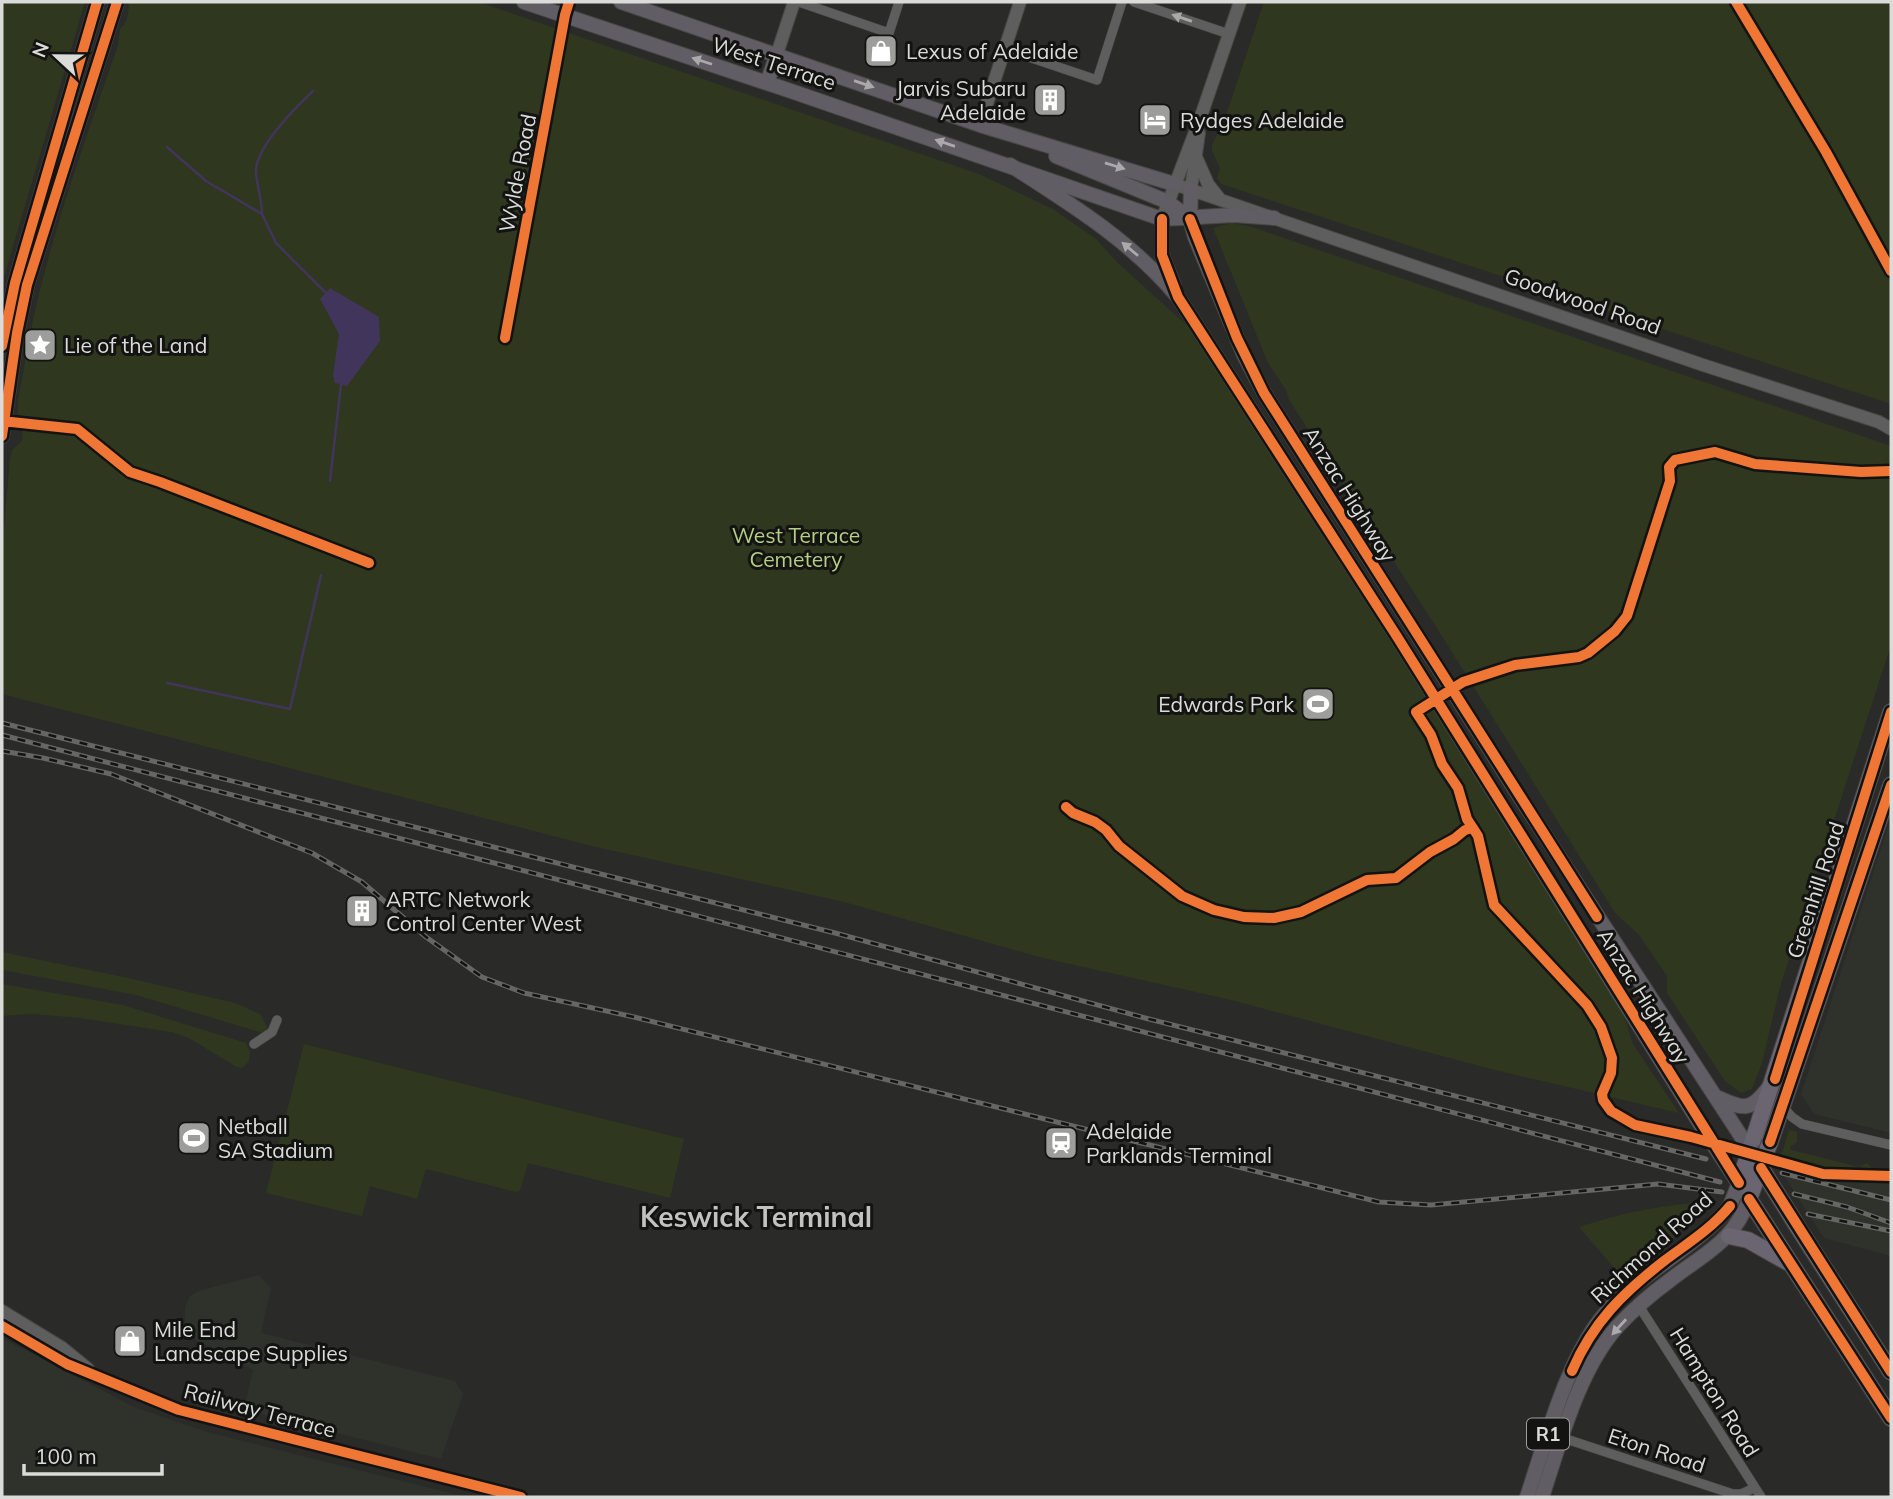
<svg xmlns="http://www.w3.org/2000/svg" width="1893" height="1499" font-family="Mulish,sans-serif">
<rect width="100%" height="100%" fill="#2a2a29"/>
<path fill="#2f322a" d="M1891,818V1133L1814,1114L1801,1094Z
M1782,1164L1821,1174L1891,1179V1256L1824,1238L1782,1173Z
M259,1275L271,1288L261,1333L455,1381L463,1394L441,1459L244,1410L253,1370L196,1340L185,1324V1307L190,1296L198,1291Z
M2,1338L134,1407L207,1432L466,1497H2Z"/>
<path fill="#2f371f" d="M2,2H85L2,284Z
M129,2H479L979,174L1053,209L1096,239L1119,264L1192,330L1440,714L1621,1007L1633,1044L1679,1113L1495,1070L1227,999L1043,958L844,902L596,847L2,694V552L10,459L12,450L22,441L23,422L19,419C15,403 22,383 24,367C42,257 82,150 118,45L120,29C129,22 128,12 129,2Z
M1264,2H1891V404L1221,184L1217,178L1220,168L1212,151V144L1223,124Z
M1231,223L1252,227L1891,446V645L1780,987L1762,1063L1752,1089L1741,1093L1725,1081L1667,993V976L1639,935L1615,913L1435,625L1289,400L1286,390L1268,363L1213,228Z
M2,952L133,979L235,1003L260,1014L268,1028L263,1033L136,995L2,970Z
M2,984L123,1005L246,1043L250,1052L249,1061L242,1068L235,1066L189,1038L171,1032L80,1018L32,1014L2,1016Z
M304,1044L684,1139L670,1198L528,1163L520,1191L516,1192L426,1169L417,1199L370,1186L362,1216L266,1193Z
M1789,1130L1797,1132V1142L1790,1147L1791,1150L1859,1167L1867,1163L1871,1167L1891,1171V1174L1824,1170L1782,1161L1779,1155L1783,1150Z
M1716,1202L1689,1226L1621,1276L1579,1227C1624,1212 1669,1203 1716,1202Z"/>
<path fill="#42355b" d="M330,288L379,317L380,341L347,386L335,383L333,375L339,334L320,299Z"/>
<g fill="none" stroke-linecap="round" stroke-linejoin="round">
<path stroke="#42355b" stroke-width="2.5" d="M167,147L206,181L262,214L276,243L325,292
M262,214C262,199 256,184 256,170C257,146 296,107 313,91
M330,481L341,384
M167,683L290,709L321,575"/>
<defs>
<path id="street" d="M799,2L889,33L899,2
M1134,2L1229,34
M1005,49L1097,80L1122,2
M505,338L565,15
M254,1044L272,1032L277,1020
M1783,1107L1792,1117L1802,1124L1891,1145
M1639,1306L1761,1497
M1557,1436L1733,1494H1741L1754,1488"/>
<path id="secondary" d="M565,15L569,2
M777,54L794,2
M980,125L1020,2
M1197,159L1208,184L1219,198
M1174,184L1703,365L1879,422L1891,429
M1191,189L1199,133
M1162,219L1200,119L1240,2
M2,1311L61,1347L88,1369
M2,1326L67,1364L179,1410L521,1497"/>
<path id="primary" d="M524,2L788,90L1162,219L1234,215L1274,218
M621,2L980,125L1174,184
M767,83L777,54
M1056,156L1168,202L1190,219
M1010,165C1071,204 1131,241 1178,297L1396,635L1709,1138
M1191,189L1190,219L1195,237L1244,355L1264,393L1518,794L1750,1150
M1162,219V255L1174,286
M2,346L15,283L97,2
M2,436L17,333L27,285L117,2
M1719,1098C1744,1110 1751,1111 1769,1087
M1527,1497C1545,1443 1568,1357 1604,1315C1640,1272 1695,1249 1730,1206
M1542,1497C1560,1443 1578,1371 1617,1327C1632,1311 1651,1294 1669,1281C1702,1255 1734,1242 1749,1199"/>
<path id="highway" d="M1770,1142L1891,785
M1750,1150L1891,712
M1749,1199L1891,1418
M1799,1229L1891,1372
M1729,1236L1748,1240L1787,1262"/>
</defs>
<use href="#street" stroke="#474746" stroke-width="10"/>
<use href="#secondary" stroke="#474746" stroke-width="14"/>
<use href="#primary" stroke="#474746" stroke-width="16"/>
<use href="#highway" stroke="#474746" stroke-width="18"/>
<use href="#street" stroke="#5d5e5d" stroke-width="9"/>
<use href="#secondary" stroke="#5d5e5d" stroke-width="12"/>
<use href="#primary" stroke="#605d64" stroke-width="14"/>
<use href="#highway" stroke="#6a6571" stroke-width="16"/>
<defs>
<path id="rail" d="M2,723L839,934L1145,1018L1706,1159
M2,735L1720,1182
M2,751L43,758L111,774L312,853L362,882L426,937L482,977L524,993L634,1017L1379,1202L1431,1205L1658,1184L1722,1192
M1782,1173L1891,1200
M1794,1194L1847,1207L1891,1223
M1808,1214L1891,1231"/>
</defs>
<use href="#rail" stroke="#666665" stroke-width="5"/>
<use href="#rail" stroke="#131312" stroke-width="2.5" stroke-dasharray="8" stroke-linecap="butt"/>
<defs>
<path id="primary-bridge" d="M1709,1138L1749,1199
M1730,1206L1739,1183"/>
<path id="highway-bridge" d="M1750,1150L1799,1229
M1739,1183L1750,1150
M1749,1199L1770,1142"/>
</defs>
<use href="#primary-bridge" stroke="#474746" stroke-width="16" stroke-linecap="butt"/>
<use href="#highway-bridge" stroke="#474746" stroke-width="18" stroke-linecap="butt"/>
<use href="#primary-bridge" stroke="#605d64" stroke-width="14"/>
<use href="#highway-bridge" stroke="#6a6571" stroke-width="16"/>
<defs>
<path id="cycleway" d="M1736,2L1826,152L1891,271
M1162,219V255L1178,297L1396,635L1739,1183
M1190,219L1237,338L1264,393L1597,917
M505,338L565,15L569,2
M2,346L15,283L97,2
M2,421L77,429L130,472L160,482L369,563
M2,436L17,333L27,285L117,2
M1891,471L1861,472L1755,464L1715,452L1675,460L1669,467L1670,481L1627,616L1615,631L1588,653L1579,657L1515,665L1463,682L1416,712L1431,735L1442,764L1458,788L1467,819L1478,836L1494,905L1587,1005L1601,1027L1612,1058L1611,1073L1602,1094L1603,1100L1611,1111L1635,1125L1691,1137L1823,1174L1891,1176
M1066,807L1073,813L1095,822L1106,830L1119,846L1182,896L1214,910L1244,917L1274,918L1301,912L1367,880L1396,878L1430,852L1454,839L1465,830L1473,828
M1775,1079L1891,712
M1770,1142L1891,785
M1761,1168L1891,1372
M1749,1199L1891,1418
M2,1326L67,1364L179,1410L521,1497
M1572,1371C1593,1322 1623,1293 1664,1261C1688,1243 1711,1229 1730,1206"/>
</defs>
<use href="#cycleway" stroke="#131312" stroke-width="15"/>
<use href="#cycleway" stroke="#f07635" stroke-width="10"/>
</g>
<defs><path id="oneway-solid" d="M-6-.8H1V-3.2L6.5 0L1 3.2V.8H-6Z" transform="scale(1.75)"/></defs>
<use fill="#a9aaa8" href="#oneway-solid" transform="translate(1182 18) rotate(-161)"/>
<g fill="#aaa9ab">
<use href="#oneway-solid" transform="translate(702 61) rotate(-162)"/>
<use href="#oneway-solid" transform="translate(864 84) rotate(19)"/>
<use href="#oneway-solid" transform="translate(945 143) rotate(-161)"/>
<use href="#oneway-solid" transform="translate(1115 166) rotate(17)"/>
<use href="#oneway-solid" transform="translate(1130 249) rotate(-140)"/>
<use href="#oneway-solid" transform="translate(1619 1327) rotate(132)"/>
</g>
<defs>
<symbol id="shop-square" viewBox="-11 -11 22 22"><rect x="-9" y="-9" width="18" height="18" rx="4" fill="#9d9e9c" stroke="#131312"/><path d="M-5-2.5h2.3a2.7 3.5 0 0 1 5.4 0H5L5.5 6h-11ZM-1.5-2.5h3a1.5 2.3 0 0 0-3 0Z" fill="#fff"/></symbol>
<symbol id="building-square" viewBox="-11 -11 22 22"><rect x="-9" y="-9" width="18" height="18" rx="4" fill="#9d9e9c" stroke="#131312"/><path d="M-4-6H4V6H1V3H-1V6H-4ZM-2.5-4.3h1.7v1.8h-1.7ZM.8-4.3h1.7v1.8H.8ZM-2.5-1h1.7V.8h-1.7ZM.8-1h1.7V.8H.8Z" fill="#fff"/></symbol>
<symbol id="hotel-square" viewBox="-11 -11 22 22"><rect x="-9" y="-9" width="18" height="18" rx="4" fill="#9d9e9c" stroke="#131312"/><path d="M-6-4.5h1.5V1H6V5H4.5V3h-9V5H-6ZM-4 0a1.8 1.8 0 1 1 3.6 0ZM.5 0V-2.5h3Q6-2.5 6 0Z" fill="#fff"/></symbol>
<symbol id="sight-square" viewBox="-11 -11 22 22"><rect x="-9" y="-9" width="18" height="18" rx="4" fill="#9d9e9c" stroke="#131312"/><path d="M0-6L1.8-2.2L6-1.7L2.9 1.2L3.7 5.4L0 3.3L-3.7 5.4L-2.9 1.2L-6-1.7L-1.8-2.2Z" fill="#fff"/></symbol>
<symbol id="stadium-square" viewBox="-11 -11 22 22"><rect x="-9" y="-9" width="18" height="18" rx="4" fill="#9d9e9c" stroke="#131312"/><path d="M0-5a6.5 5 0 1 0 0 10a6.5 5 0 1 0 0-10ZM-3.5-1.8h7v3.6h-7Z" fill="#fff"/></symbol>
<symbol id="station-square" viewBox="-11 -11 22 22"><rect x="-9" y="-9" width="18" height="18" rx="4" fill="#9d9e9c" stroke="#131312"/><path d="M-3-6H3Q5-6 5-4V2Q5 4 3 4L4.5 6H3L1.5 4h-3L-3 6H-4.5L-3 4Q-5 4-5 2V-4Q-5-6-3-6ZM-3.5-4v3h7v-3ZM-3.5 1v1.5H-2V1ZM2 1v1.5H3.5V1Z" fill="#fff"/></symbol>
</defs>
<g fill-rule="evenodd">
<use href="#shop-square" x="862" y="32" width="38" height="38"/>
<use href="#building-square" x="1031" y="81" width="38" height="38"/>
<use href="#hotel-square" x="1136" y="101" width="38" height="38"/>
<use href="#sight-square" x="21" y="326" width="38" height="38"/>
<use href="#stadium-square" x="1299" y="685" width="38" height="38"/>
<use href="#building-square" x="343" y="892" width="38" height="38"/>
<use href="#stadium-square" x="175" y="1119" width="38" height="38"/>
<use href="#station-square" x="1042" y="1124" width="38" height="38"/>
<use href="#shop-square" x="111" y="1322" width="38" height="38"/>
</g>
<g text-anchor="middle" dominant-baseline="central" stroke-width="6" stroke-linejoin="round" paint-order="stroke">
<rect fill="#131312" stroke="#9fa09e" stroke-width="2" x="1527" y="1418.5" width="42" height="31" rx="5"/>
<g font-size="19" font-weight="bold" fill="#dbdcda">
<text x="1548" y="1434">R1</text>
</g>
<g font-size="21" fill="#dbdcda" stroke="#131312" text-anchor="start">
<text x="906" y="51">Lexus of Adelaide</text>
<text x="1026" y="88" text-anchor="end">Jarvis Subaru<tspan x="1026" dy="24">Adelaide</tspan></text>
<text x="1180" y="120">Rydges Adelaide</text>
<text x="64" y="345">Lie of the Land</text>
<text x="1294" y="704" text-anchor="end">Edwards Park</text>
<text x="386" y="899">ARTC Network<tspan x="386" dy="24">Control Center West</tspan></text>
<text x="218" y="1126">Netball<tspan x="218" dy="24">SA Stadium</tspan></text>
<text x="1086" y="1131">Adelaide<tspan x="1086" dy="24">Parklands Terminal</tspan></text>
<text x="154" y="1329">Mile End<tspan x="154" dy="24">Landscape Supplies</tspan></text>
</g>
<g font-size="21" fill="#dbdcda" stroke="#131312">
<text transform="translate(774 63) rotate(18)">West Terrace</text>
<text transform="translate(517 173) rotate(-79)">Wylde Road</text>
<text transform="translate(1583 301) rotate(19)">Goodwood Road</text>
<text transform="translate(1350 494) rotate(58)">Anzac Highway</text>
<text transform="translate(1815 890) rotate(-72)">Greenhill Road</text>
<text transform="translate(1644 996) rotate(58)">Anzac Highway</text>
<text transform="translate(1651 1247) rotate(-42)">Richmond Road</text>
<text transform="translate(1715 1392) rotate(58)">Hampton Road</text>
<text transform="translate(260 1410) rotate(15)">Railway Terrace</text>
<text transform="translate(1657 1450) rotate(18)">Eton Road</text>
</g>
<g font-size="21" fill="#b5cf84" stroke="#131312">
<text x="796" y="535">West Terrace<tspan x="796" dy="24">Cemetery</tspan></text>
</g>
<g font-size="28" font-weight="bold" fill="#c2c3c0" stroke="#131312">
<text x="756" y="1216">Keswick Terminal</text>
</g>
</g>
<rect width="1893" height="1499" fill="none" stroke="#dbdcda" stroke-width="7"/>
<g transform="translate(56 56) rotate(292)" stroke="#131312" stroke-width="5" paint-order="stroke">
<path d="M0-5L12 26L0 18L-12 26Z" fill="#dbdcda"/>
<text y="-10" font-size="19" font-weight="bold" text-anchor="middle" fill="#dbdcda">N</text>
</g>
<path d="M24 1464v10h138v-10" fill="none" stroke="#dbdcda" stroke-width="3.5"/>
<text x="35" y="1464" font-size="21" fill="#dbdcda" stroke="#131312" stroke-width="5" paint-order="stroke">100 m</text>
</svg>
